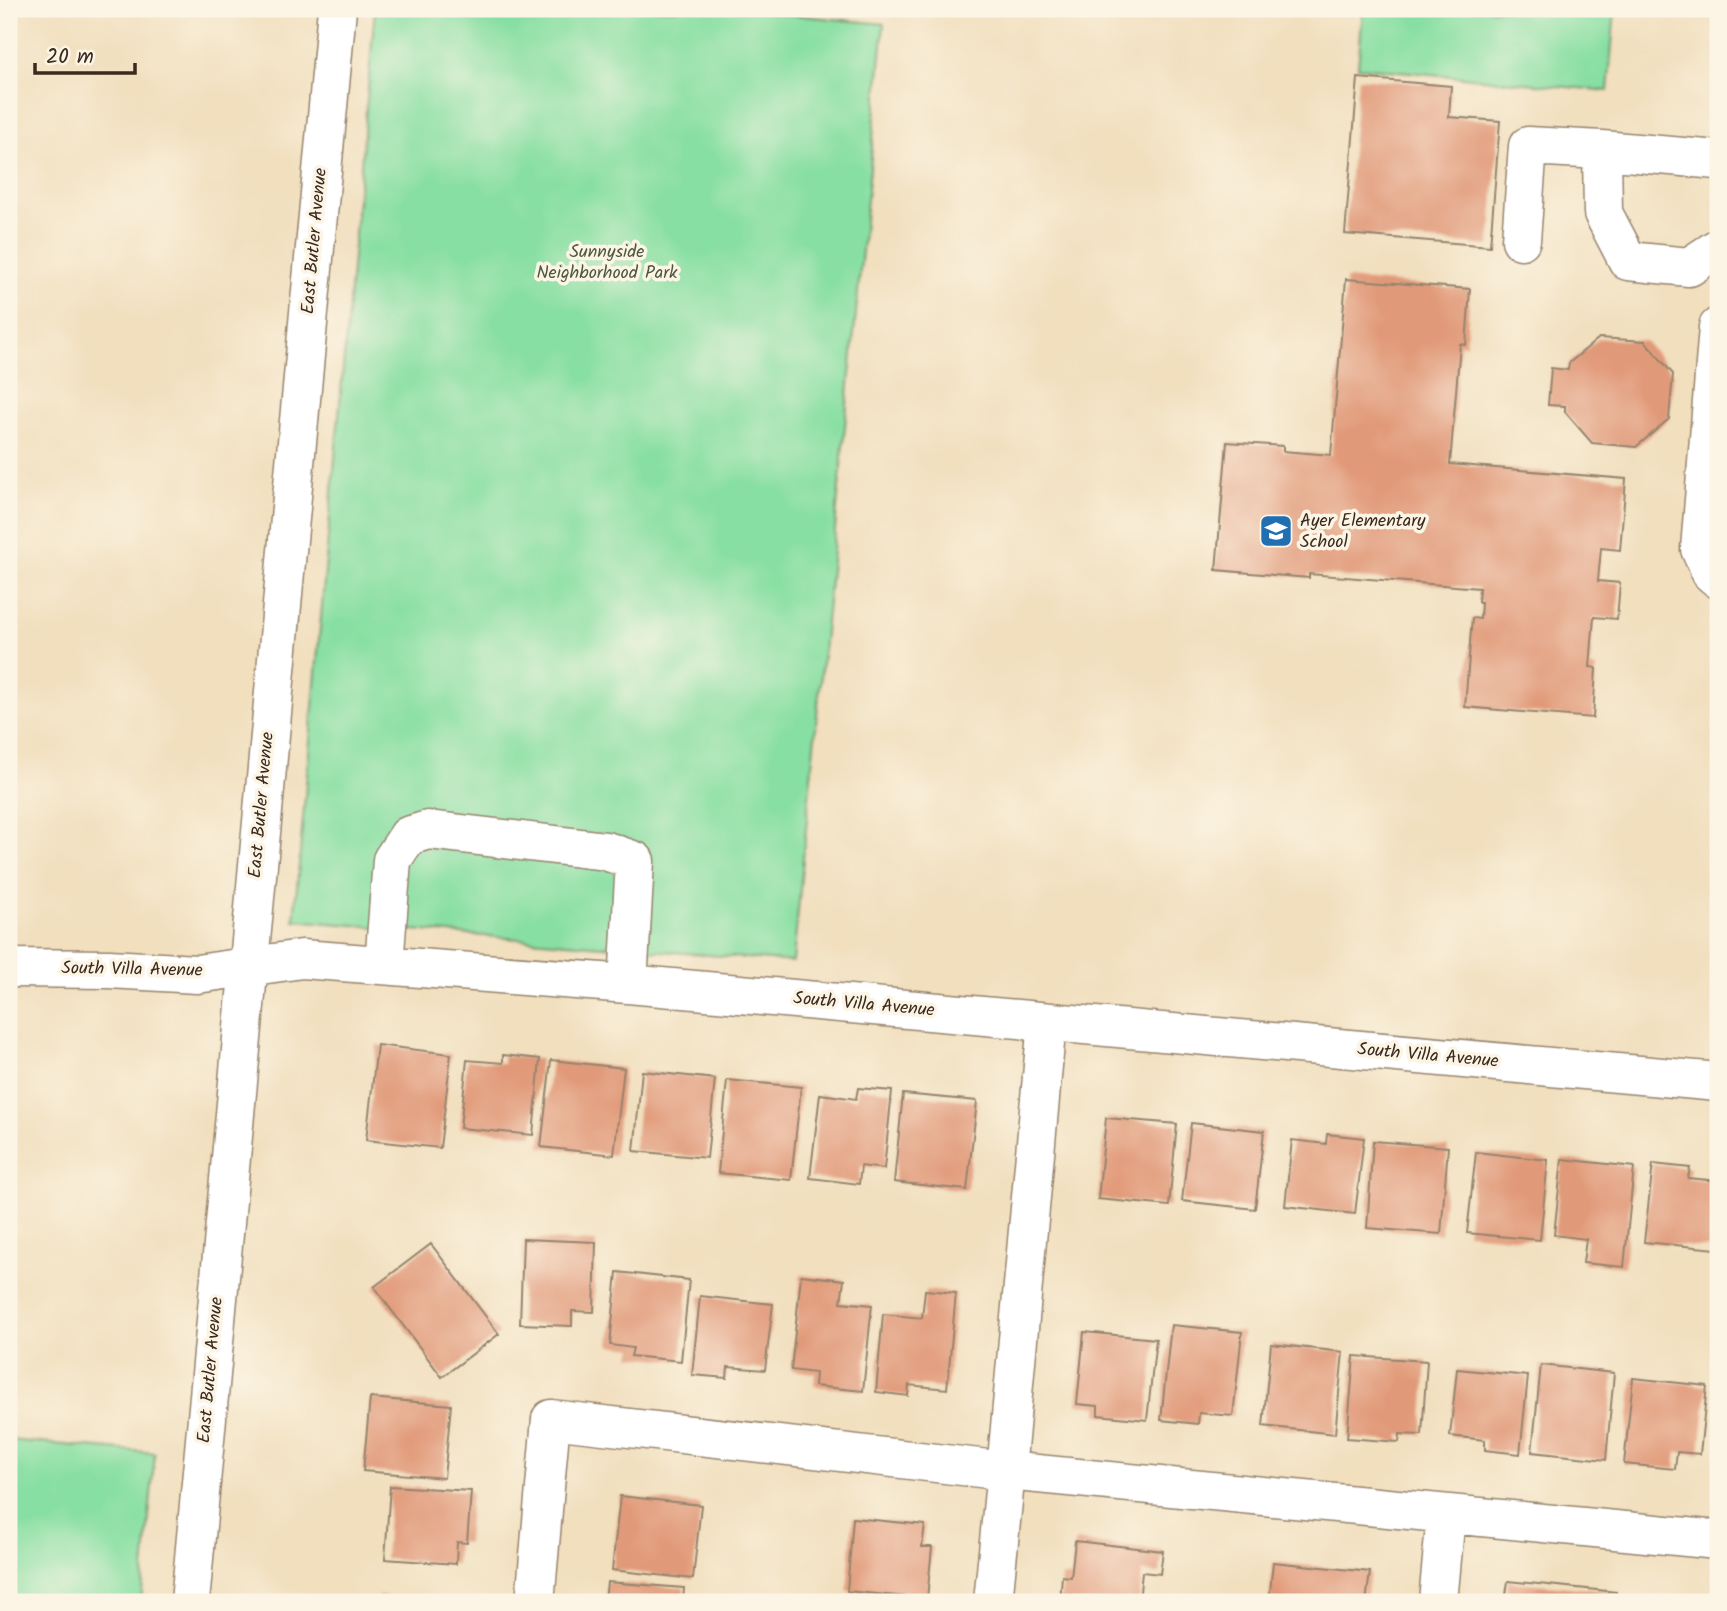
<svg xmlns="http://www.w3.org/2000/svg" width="1727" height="1611" font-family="Kalam,sans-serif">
<rect width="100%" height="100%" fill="#fcf5e5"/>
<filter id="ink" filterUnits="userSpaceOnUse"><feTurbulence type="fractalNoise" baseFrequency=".0143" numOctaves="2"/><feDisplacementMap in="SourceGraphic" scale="14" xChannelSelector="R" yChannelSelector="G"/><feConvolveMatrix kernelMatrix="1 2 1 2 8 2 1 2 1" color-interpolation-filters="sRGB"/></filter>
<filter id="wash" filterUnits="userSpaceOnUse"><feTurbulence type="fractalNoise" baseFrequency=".00686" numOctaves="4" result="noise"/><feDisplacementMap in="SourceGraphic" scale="28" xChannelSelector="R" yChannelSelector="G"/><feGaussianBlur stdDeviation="1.57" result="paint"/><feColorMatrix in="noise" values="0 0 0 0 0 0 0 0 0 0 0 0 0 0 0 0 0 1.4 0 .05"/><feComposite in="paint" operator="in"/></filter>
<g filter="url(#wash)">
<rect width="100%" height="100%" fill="#f1dfbe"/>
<path fill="#88dfa3" stroke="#628460" stroke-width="2" d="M375,9H732L884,24L793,962L294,920Z
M1363,9H1615L1608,91L1358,67Z
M9,1440L155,1453L141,1602H9Z"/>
<g id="blocks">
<path fill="#e19a79" d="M1358,78L1451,86L1449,117L1500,121L1490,246L1345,234Z
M1346,279L1470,289L1466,345L1460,344L1450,464L1626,479L1620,550L1601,548L1598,581L1620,583L1617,619L1594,617L1590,667L1596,668L1593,718L1465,707L1472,618L1480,619L1481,602H1478L1479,588L1309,574V578L1216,570L1227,442L1283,446V451L1331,455Z
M1599,338L1645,341L1673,374L1669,419L1636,447L1592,443L1565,412V406L1548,405L1551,368L1568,370L1569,363Z
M377,1045L451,1054L440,1148L366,1140Z
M503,1055L540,1059L533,1135L460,1128L467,1060L503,1063Z
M551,1060L624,1068L614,1155L541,1147Z
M642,1071L715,1079L707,1158L634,1151Z
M727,1080L801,1087L791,1180L718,1173Z
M858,1088L892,1091L884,1169L861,1166L859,1184L810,1178L820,1094L856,1099Z
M903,1094L977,1101L967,1190L894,1182Z
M1106,1118L1177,1124L1169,1206L1098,1199Z
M1191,1123L1264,1131L1255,1209L1182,1201Z
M1327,1134L1364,1138L1355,1214L1285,1206L1292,1140L1326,1144Z
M1373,1141L1448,1147L1441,1234L1367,1228Z
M1476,1152L1548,1160L1540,1240L1467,1233Z
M1562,1159L1634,1167L1624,1267L1583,1263L1586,1239L1554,1235Z
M1653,1164L1690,1168L1688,1178L1718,1181V1225L1716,1249L1644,1242Z
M523,1239L596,1242L594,1312L572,1311V1326L520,1324Z
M431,1244L499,1334L442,1377L374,1287Z
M617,1272L689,1280L681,1361L631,1356L633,1348L610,1345Z
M801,1275L844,1280L841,1302L872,1305L863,1391L814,1386L815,1373L791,1370Z
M925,1290L956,1293L947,1389L909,1385L908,1396L876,1392L883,1314L922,1318Z
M700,1296L773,1304L765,1370L728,1367L727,1378L692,1375Z
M1171,1325L1242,1332L1233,1416L1199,1413L1198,1424L1161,1420Z
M1084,1332L1156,1339L1147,1420L1098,1415V1406L1077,1404Z
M1271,1344L1343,1352L1335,1434L1263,1426Z
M1354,1356L1427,1361L1422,1435L1400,1434L1399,1442L1347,1438Z
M1541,1365L1614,1373L1606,1460L1532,1452Z
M1457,1369L1528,1376L1520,1454L1485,1450V1440L1450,1436Z
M1633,1378L1707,1386L1700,1454L1677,1452L1675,1469L1624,1464Z
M370,1398L451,1405L444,1478L363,1471Z
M390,1486L471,1491L467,1543L457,1542L456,1564L385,1559Z
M620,1496L701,1505L693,1579L612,1570Z
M853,1518L925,1525L922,1547H932L927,1599L847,1591Z
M1075,1541L1163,1551L1160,1574L1142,1572L1139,1602H1060L1062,1576L1071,1577Z
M1273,1562L1370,1572L1366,1602H1269Z
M1508,1581L1616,1592L1615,1602H1505Z
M607,1582L684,1588L683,1602H605Z
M379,1596L423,1600V1602H379Z"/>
</g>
</g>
<g filter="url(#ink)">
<use href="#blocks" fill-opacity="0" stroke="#96846e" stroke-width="2"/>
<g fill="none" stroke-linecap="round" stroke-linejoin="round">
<defs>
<path id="minor" d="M1718,160L1602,150L1603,213L1628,261L1689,267L1718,248
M1521,240L1528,146L1602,150
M1718,327L1700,549L1711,573L1718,579
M384,965L392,860L408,836L428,830L606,851L635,861L628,984
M9,968L109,969L197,974L302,959L628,984L1718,1082
M1047,1022L1006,1471L1718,1540
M190,1602L337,9
M535,1602L551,1419L1006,1471L993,1602
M1438,1602L1446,1515"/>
</defs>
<use href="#minor" stroke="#96846e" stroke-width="41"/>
<use href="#minor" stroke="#fff" stroke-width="38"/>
</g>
</g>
<defs>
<symbol id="school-square" viewBox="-11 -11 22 22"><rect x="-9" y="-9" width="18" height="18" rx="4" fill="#1f6fb2" stroke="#fcf5e5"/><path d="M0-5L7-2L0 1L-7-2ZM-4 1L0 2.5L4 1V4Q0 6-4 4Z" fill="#fff"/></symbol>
</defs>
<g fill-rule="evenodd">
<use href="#school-square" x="1257" y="512" width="38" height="38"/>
</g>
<g text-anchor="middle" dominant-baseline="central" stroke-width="7" stroke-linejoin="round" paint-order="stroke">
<g font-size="18" fill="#3b2a1e" stroke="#fcf5e5">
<text transform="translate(315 241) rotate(-85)">East Butler Avenue</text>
<text transform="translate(262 805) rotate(-85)">East Butler Avenue</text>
<text transform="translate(132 970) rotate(1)">South Villa Avenue</text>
<text transform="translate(864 1005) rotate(5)">South Villa Avenue</text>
<text transform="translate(1428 1056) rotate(5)">South Villa Avenue</text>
<text transform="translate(211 1370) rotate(-85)">East Butler Avenue</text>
</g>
<g font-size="18" fill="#4e573f" stroke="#fcf5e5">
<text x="607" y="252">Sunnyside<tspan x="607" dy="21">Neighborhood Park</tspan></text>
</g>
<g font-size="18" fill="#3b2a1e" stroke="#fcf5e5" text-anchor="start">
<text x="1300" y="521">Ayer Elementary<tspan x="1300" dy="21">School</tspan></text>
</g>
</g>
<rect width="1727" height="1611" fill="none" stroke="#fcf5e5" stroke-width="35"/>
<path d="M35 63v10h100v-10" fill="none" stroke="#3b2a1e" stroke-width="3.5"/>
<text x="46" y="63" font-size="21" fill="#3b2a1e" stroke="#fcf5e5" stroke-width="5" paint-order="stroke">20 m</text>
</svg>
